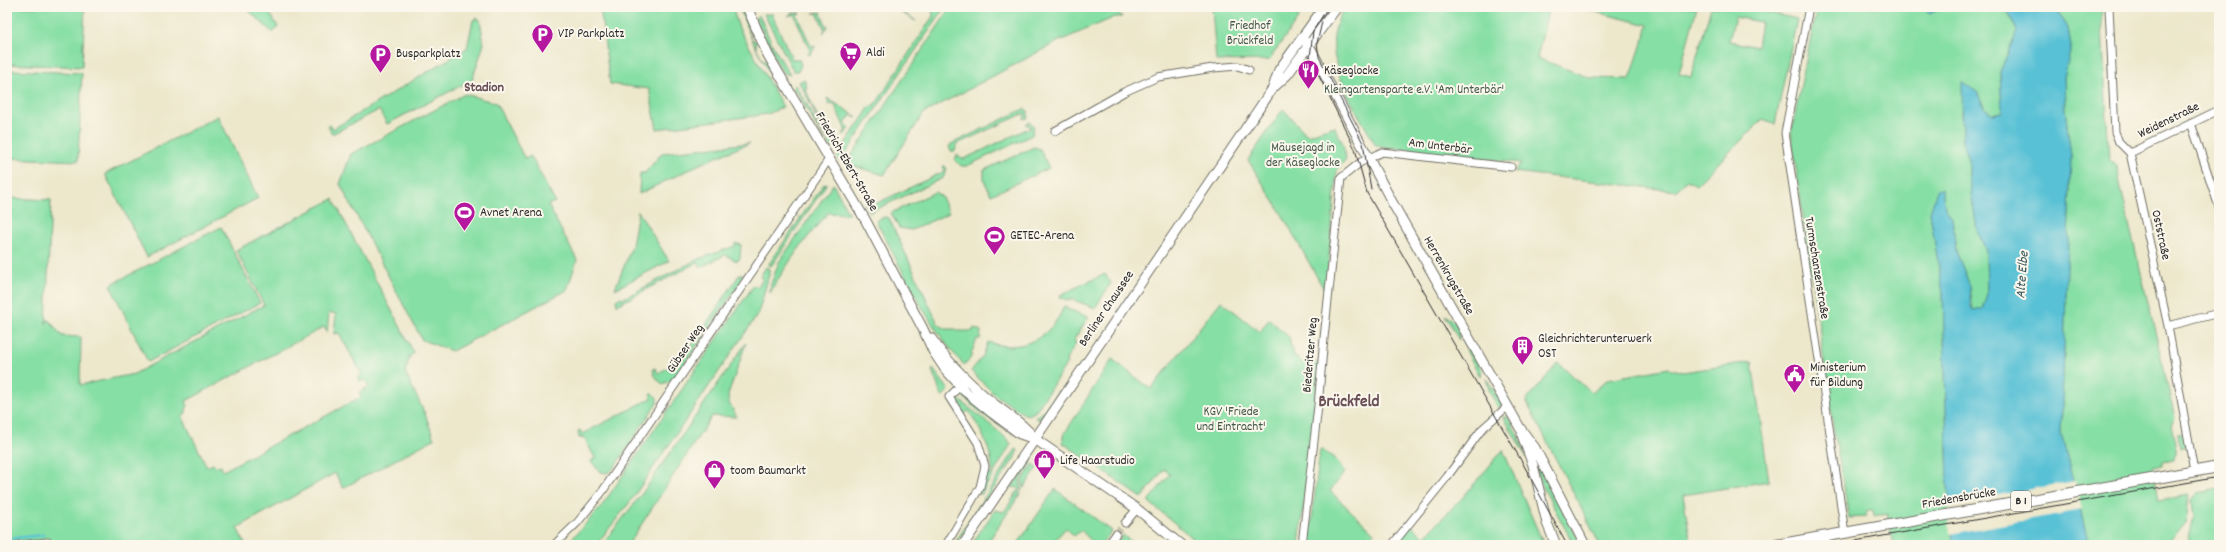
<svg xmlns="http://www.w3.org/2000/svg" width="2226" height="552" font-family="Dekko,sans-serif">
<rect width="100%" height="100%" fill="#fbf7ec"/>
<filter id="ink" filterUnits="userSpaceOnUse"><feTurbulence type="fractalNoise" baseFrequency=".025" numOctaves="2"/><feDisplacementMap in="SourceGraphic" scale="8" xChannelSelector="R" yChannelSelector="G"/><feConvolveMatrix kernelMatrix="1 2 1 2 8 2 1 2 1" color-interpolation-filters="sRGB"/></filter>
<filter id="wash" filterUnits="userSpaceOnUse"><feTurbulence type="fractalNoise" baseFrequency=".012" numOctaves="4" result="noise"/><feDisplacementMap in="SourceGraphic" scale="16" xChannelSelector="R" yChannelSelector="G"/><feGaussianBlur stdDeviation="0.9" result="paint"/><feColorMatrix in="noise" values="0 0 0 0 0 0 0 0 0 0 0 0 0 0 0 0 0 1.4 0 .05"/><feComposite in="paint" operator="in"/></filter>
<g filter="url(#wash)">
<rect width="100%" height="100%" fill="#ede8cc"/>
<path fill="#86dfa4" stroke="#588568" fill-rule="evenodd" d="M7,7H85L82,67L7,64Z
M245,7H266L278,27L273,33Z
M600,7H732L739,28L783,107L768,114L657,129L649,89L610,84Z
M739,7L744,11L749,24L747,27L752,39L756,41V47L762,59L765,60L772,72L770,74L752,40Z
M951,7H1114L1122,17H1115L1057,42L924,113L884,175L846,164Z
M1212,7H1306L1269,60L1216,61Z
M1345,7H1549L1537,58L1590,78L1630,79L1648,25L1576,7H1697L1679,74L1691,77L1711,7H1743L1797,19L1775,124L1763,119L1696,185L1687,180L1676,191L1514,172L1521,163L1376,146C1354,105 1314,53 1345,7ZM1735,17L1761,22L1757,47L1729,41Z
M1817,7H1921L1939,10L1943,7H2006L2017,31L2000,72L2002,112L1992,114L1984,107L1977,92L1962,111L1963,142L1969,160V180L1977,229L1986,251L1987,294L1982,309L1973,311L1970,286L1956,251L1952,218L1945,208L1930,213L1943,293L1948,486L1952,545H1894L1887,513L1874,516L1873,510L1866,512L1867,517L1849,518L1834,431L1791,133Z
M2055,7H2101L2109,159L2116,166C2134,251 2157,334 2175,418L2172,426L2176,442L2174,460L2163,462V466L2153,467L2159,500L2189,495L2186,523L2166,545H2089L2061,434L2071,156L2065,109L2064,77L2071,48L2068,28Z
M904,8L905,10L904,13L916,21L895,9Z
M939,8L943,10L840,162L837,156L869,108L877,102L933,16L932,9Z
M822,12L821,14L826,26H828L823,33L825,30L817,13H813Z
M791,13H800L797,15L811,46H815L810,55L808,54L810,51L794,14L788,16Z
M764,14H774L773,17L792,59H799L801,65L799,70L794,72Z
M759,15L773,46L790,75L783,73L773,55V52L768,41L764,40V34L755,18Z
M477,18L480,20L484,44L472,80L387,124L379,110L332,134L328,126L330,125L333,129L467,48L473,20Z
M7,70L82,73L78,161L7,158Z
M804,79L807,87L805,88L827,140L834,137L836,142L832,148C819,127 812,103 799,82Z
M795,85L810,110L825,142L797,92L792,88Z
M465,94L496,103L525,159L531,156L555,202L548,205L577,260L567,290L452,351L422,340L340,184L351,154Z
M827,98L857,117L851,115L845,124L849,128L844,135L842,134L846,131L834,103L829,105Z
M1024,109L1028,111V118L1024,119L1025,113L957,144L955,151H951L949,147L951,144Z
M1283,109L1307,135L1334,126L1343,144L1346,159L1337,170L1326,293L1283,216L1248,160Z
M218,116L258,198L147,257L105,174Z
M1030,122L1034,126L1032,135L967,166H961L955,160L957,155L964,159L1031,127L1026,124Z
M750,143L698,165L639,194L640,173H645L662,153Z
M1034,147L1040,149L1049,168L991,195L984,180V170Z
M943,166H945L947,169L943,178L870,212L864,202L868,200L871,206L945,171Z
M827,183L772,265L770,266L769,264L823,185Z
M833,184L849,214L828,213C806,238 787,263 770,293L771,284L779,262Z
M935,192L942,197L949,213L912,230L899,228L891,213Z
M7,198L51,200L46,324L48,319L62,336L81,337L80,385L134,374L264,305L236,250L333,199L414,353L410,356L405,372L425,414L434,439L343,488L335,473L237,528L246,545H48V542L7,544ZM329,313L336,314L334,334L339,333L362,375L358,378L360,381L365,380L369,387L359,392L361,397L223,471L221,466L217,467L213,464L207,467L182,416L186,413V409L188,406L186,401L324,327L327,332Z
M638,211L669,261L615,289L632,246Z
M884,217L889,218L938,324L946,329H956L957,331H973L974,328L981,331L980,339H977L971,354L973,355L964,365C925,323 903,270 876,221Z
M221,227L260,303L148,362L110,285Z
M735,243L741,245L740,259L737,261L725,255L701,267L698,262L617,305L616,300L621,297L622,299L698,259L735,246Z
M766,267L769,269V275L758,314L630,502L596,545H566L601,507L754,285L758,287L763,279L760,277Z
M740,274H743L744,277L673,380L662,384L654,375L653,369L655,368L658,373L682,360L680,355L687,352Z
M1105,274L1111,283L1095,308L1071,299L1070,301L1061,298L1060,295Z
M1221,301L1260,332L1269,319L1289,337L1293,355L1301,362L1320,363L1299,545H1201L1149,502V500L1170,474L1164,469L1142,498L1063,443V436L1112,359L1151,389Z
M1064,306L1067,307V309L1089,317L1074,339L1076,343L1066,360L1067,363L1036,411L1029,415L1024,414L995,395L971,371L983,356L988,342C1020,354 1052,338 1064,306Z
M1445,315C1455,321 1460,328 1459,340Z
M1465,341L1482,370L1480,376L1467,352Z
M746,343L728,395L729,403L737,417L712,416L628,545H602L644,491Z
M1752,362L1769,481L1683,495L1691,545H1600L1526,401L1558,363L1592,393L1608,379L1669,368L1683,372Z
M933,369L949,390L942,397L932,370Z
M1486,378L1502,404L1499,409L1490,393Z
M1059,390L1060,391L1041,418L1039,420L1035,417L1042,413Z
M653,393L657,398V403L613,469L608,473L600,472L591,461L595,458L584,437L579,438L578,431L580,430L582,434L652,398L650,394Z
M960,394L963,395L1014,435L981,413Z
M955,396C965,405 1009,438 1011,444L981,495L979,493L985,475L992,474C993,450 981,431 969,411L963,414L955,401Z
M1503,416L1508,417L1520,438L1527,458Z
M2183,433L2186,446L2181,448L2178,434Z
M1531,447L1581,545H1574L1538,478Z
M1016,449L1018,450L1014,459L955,545L954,544Z
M1320,449L1334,458L1345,472L1330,491L1374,533L1364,545H1309Z
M1503,450L1544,545H1474L1470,541L1461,545H1392L1411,525L1424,537L1463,497Z
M1031,459L1032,462L1020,480L1022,491L1016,487L1011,488Z
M1034,464L1037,468L1024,488L1022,480Z
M1055,489L1112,531L1100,545H1095L1081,530L1074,536L1066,528L1050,545H1017Z
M2219,489V545H2187L2194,518L2192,500L2198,493Z
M1018,491L1021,493L986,545H971L995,510L1004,512Z
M1123,535L1135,545H1115Z"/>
<path fill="#58c1d5" stroke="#427680" d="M1921,7H1943L1930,14Z
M2006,7H2055L2068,28L2071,48L2064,77L2065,109L2071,156L2061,433L2089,545H1952L1948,486L1943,293L1930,213L1937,190L1942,189L1945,208L1952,218L1956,251L1970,286L1971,306L1973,311L1982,309L1987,294L1986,251L1977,229L1969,180V160L1963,142L1962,82L1977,92L1984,107L1992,114L2002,112L2000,72L2017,31Z"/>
<path fill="#ede8cc" d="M2075,481L2082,510L1950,534L1948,504Z"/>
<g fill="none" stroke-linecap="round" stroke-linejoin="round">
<path stroke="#58c1d5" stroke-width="2.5" d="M7,539L43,535"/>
</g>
</g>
<g filter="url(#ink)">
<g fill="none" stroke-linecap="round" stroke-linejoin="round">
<path stroke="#c6c2ac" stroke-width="7" stroke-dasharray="7 3.5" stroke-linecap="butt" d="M1116,534L1125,523"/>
<defs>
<path id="street" d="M1809,7L1785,133L1845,533
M2109,7L2115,132L2119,142L2130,153L2168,326L2194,471
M2191,123L2219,207
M1055,131L1124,92L1158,77L1213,68L1238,66L1249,70
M2130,153L2219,110
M2168,326L2219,313
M1125,523L1137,509
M18,545L48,542V545
M554,545L577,523L602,492L829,159
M946,545L980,487L985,466L978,443L949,397L963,383
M1108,545L1116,534
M1302,545L1318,406L1324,338L1341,178L1361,162L1382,152L1511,167
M1392,545L1447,477L1482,429L1508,406"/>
<path id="secondary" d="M747,7L768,55L866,221L923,329L933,351L945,369L965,391L992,413L1020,434L1035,439L1099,483L1137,509L1181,545
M1302,38L1311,49L1392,202L1520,428L1535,448L1585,545
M1273,88L1279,70L1324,7
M931,338C946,360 967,381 988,399C1005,414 1022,421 1035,439
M1522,435L1533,465L1547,523L1556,545
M963,545L1273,88L1287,75L1337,7"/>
<path id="primary" d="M1776,545L2219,467"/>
</defs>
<use href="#street" stroke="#6f6d63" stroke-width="9"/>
<use href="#secondary" stroke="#6f6d63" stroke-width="11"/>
<use href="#primary" stroke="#6f6d63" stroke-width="12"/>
<use href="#street" stroke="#fff" stroke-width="7"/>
<use href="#secondary" stroke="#fff" stroke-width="9"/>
<use href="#primary" stroke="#fff" stroke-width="10"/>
<path stroke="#2b2b2b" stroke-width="1" d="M1328,7L1313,31L1310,58L1355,149L1367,193L1522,462L1567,545
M1322,22L1317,43L1319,57L1363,143L1371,189
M1832,545L2219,477"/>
</g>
</g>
<defs>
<symbol id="parking-pin" viewBox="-11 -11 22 30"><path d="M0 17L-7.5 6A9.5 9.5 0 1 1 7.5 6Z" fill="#b5179e" stroke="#fbf7ec"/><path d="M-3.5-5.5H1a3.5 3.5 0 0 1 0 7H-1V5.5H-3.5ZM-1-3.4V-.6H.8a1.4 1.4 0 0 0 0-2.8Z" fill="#fff"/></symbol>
<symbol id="supermarket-pin" viewBox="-11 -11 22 30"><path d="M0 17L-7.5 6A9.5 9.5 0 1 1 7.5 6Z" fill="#b5179e" stroke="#fbf7ec"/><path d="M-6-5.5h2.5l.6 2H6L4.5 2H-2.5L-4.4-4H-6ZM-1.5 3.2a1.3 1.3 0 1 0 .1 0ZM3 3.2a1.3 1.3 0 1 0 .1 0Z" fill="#fff"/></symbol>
<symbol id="restaurant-pin" viewBox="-11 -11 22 30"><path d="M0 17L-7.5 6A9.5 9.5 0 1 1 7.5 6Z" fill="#b5179e" stroke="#fbf7ec"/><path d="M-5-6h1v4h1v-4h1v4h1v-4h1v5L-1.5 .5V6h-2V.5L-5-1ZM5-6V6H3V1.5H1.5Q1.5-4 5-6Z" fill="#fff"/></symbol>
<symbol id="stadium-pin" viewBox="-11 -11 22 30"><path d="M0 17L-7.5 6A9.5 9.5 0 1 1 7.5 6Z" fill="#b5179e" stroke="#fbf7ec"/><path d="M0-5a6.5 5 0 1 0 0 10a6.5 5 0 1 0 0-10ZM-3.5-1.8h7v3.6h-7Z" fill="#fff"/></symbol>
<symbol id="building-pin" viewBox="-11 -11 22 30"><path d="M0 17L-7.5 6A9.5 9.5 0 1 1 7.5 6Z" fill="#b5179e" stroke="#fbf7ec"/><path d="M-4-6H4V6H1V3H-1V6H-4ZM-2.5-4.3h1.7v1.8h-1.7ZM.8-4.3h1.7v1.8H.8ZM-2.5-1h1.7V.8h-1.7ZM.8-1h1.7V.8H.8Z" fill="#fff"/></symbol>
<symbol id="civic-pin" viewBox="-11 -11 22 30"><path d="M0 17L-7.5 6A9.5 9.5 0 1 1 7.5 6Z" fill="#b5179e" stroke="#fbf7ec"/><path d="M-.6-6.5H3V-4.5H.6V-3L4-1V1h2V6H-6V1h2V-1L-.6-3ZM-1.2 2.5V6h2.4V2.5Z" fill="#fff"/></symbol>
<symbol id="shop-pin" viewBox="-11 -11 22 30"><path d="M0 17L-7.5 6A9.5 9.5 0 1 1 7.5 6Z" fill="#b5179e" stroke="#fbf7ec"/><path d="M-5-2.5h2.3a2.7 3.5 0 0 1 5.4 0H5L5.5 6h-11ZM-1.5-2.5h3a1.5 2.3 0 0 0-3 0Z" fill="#fff"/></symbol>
</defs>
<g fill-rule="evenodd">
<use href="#parking-pin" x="530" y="22" width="25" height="34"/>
<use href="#supermarket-pin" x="838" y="40" width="25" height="34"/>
<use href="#parking-pin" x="368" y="42" width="25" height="34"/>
<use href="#restaurant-pin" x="1296" y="58" width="25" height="34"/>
<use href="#stadium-pin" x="452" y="200" width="25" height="34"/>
<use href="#stadium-pin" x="982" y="224" width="25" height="34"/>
<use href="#building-pin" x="1510" y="334" width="25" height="34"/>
<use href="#civic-pin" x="1782" y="362" width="25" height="34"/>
<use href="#shop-pin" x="1032" y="448" width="25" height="34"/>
<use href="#shop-pin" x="702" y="458" width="25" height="34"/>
</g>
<g text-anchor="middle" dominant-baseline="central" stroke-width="4" stroke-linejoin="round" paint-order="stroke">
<rect fill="#fbf7ec" stroke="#696865" stroke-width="1" x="2011" y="491" width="20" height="20" rx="3"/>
<g font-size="12" font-weight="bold" fill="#2b2b2b">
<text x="2021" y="501">B 1</text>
</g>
<g font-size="13" fill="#425849" stroke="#fbf7ec">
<text x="1250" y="26">Friedhof<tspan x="1250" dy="15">Brückfeld</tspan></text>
<text x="1414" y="90">Kleingartensparte e.V. 'Am Unterbär'</text>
<text x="1303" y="148">Mäusejagd in<tspan x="1303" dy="15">der Käseglocke</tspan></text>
<text x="1231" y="412">KGV 'Friede<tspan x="1231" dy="15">und Eintracht'</tspan></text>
</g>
<g font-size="13" fill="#2b2b2b" stroke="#fbf7ec" text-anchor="start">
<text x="558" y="34">VIP Parkplatz</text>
<text x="866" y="53">Aldi</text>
<text x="396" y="54">Busparkplatz</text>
<text x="1324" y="71">Käseglocke</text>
<text x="480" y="213">Avnet Arena</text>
<text x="1010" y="236">GETEC-Arena</text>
<text x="1538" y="339">Gleichrichterunterwerk<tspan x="1538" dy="15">OST</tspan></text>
<text x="1810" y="368">Ministerium<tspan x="1810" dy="15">für Bildung</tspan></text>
<text x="1060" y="461">Life Haarstudio</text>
<text x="730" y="471">toom Baumarkt</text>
</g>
<g font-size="13" fill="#2b2b2b" stroke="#fbf7ec">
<text transform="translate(2169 121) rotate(-26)">Weidenstraße</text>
<text transform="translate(1440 147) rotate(7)">Am Unterbär</text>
<text transform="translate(846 162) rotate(60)">Friedrich-Ebert-Straße</text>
<text transform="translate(2160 235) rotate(78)">Oststraße</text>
<text transform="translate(1816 268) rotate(81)">Turmschanzenstraße</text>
<text transform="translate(1448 276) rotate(60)">Herrenkrugstraße</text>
<text transform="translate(1107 309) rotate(-56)">Berliner Chaussee</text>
<text transform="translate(686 349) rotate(-56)">Gübser Weg</text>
<text transform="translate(1311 355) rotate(-85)">Biederitzer Weg</text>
<text transform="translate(1959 499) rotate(-10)">Friedensbrücke</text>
</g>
<g font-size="14" font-weight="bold" fill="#6a5058" stroke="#fbf7ec">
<text x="484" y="88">Stadion</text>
</g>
<g font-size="14" font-style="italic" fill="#38585e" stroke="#fbf7ec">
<text transform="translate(2023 275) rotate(-86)">Alte Elbe</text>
</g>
<g font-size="17" font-weight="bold" fill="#6a5058" stroke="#fbf7ec">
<text x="1349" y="403">Brückfeld</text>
</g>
</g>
<rect width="2226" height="552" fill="none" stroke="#fbf7ec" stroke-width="24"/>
</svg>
